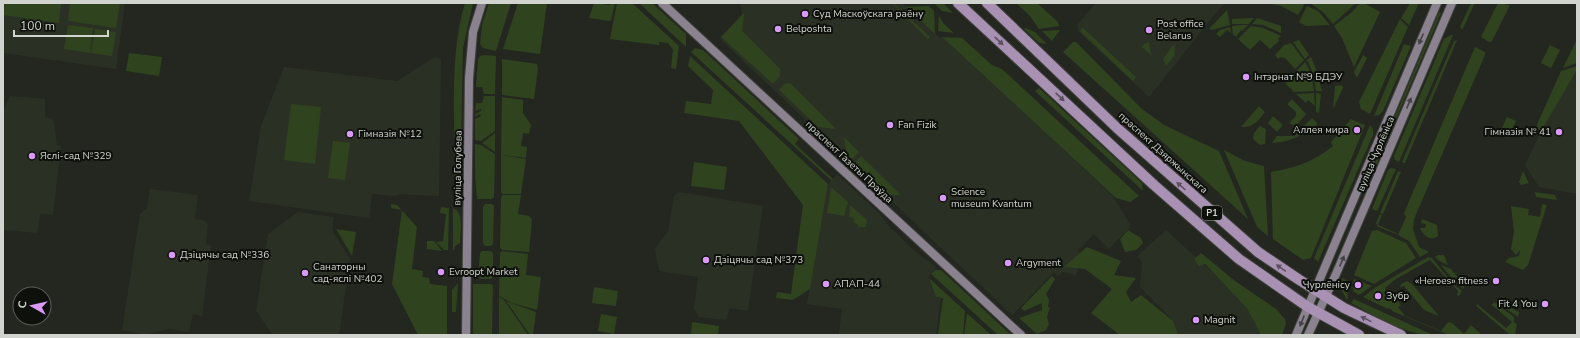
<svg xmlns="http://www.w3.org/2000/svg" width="1580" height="338" font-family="'Nunito Sans',sans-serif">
<rect width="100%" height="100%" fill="#232720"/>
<path fill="#2a3124" d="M3,3H125L116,69L3,53Z
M740,3H902L940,38L942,37L1113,196L1131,226L1109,249L1094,234L1077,251L1083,254L1076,275L1063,272L1058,276L1054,272L1012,315L720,39L742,14Z
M1096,3H1224L1149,97L1078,31L1077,25Z
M435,57L441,59L439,196L400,194L395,196L372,194L369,218L249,201L261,126L284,67L397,81Z
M1577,70V194L1539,187L1525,165L1545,123Z
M10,96L45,99V117L53,119L57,145L61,146L53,215L40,214L37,233L3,230V111Z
M837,174L880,214L888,225L918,254L936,267L928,278L936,297L941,298L936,335H840L839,333L842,309L807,304L828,184Z
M150,189L198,195L195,219L205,221L208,224L206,244L211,246L202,316L193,314L189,332L168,329L145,335L122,330L140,214L147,208Z
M679,192L763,206L748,311L730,308L726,320L699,317L694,309L698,277L659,271L655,249L668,231L674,196Z
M298,212L334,217L332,230L350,259L339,335H273L256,311L268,234Z
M1166,230L1226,285L1248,308L1261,335H1178L1170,317L1140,287L1142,262L1137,256Z"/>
<path fill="#30431f" d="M5,3H61L59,23L3,15Z
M70,3H120L116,28L68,21Z
M465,3H473L463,48L461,140L456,139L454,137C454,92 452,46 465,3Z
M489,3H511L496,51L483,48L480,44L482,25Z
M518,3H547L540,54L503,49Z
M594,3L610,5L611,3H615L611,20L609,21L589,18Z
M617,3H632L679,46L676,69L671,68L673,50L668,43L659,42V45L610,39Z
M639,3H652L686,34V47Z
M892,3H893L930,37L928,39Z
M934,3H943L953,13L942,11Z
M1016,3H1037L1058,22L1059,26L1039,29L1030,16Z
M1268,3H1302L1304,5L1298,15L1281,6Z
M1310,3H1356L1333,24L1324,13Z
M1360,3H1364L1380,12L1354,67L1342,38L1334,26L1352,12Z
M1410,3H1419L1409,25L1401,18Z
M1471,3H1475L1462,30L1460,27Z
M1498,3L1510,5L1492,41L1489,42L1481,37Z
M929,6L934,11L935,34L906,7Z
M1307,6L1318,11L1330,25L1306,26L1299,22Z
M1227,10L1230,25L1212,30L1209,29Z
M1439,12L1441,13L1368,185H1366Z
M744,13L742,31L780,69V76L773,84L721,37Z
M939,16L944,24L954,33L938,31Z
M1254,18L1249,24H1232V19Z
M1257,18L1281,26V33L1263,25L1252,24Z
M1400,19L1408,27L1370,114L1361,109L1359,102Z
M68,25L93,28L90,53L64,49Z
M1243,25H1248L1242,31L1241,30L1236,37L1233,35L1232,26Z
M1251,26L1263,28L1281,36L1278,39L1279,41L1270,49L1260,40L1250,50L1238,39Z
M1230,27L1231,33L1227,30L1220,37L1216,34L1220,30Z
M1025,28L1035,32L1047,44L1039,43L1024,29Z
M1083,28L1136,77L1133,81L1080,31Z
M95,29L116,32L112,56L91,53Z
M1060,30L1052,41L1042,31Z
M1451,35H1453L1399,162L1395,160L1394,156L1444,39Z
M942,37L962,38L992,65L1002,69L1139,196L1130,202L1116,198Z
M1577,39V63L1563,68Z
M1299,40L1309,55L1305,59L1293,42Z
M1457,40L1405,163H1404L1402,162L1454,41Z
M1073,42H1076L1142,109L1164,125L1219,151L1248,219L1063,52Z
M1149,42L1151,55L1142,47L1144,44Z
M1291,43L1304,60L1295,69L1285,58L1280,57L1278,59L1275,55L1284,45Z
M1174,44L1175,55L1166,66L1163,59Z
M1404,44L1411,46L1383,111L1379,115L1374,116Z
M1550,45L1560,50L1551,68L1541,63Z
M1475,47L1485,52V55L1414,219L1413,229L1419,247L1429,252L1420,257L1409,241L1398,235L1406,217L1404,213Z
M695,48L703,50L799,139L795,144L833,179L832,181L691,52Z
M129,53L162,57L159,76L126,71Z
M484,55L496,56L495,94H484L482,87H476L478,60L480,56Z
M1363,55L1367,58L1357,78L1354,72Z
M690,56L828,184L810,289L793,300L776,298L777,292L791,294L803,205L739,121L684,113L686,101L711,104L713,90L688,66Z
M1311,57L1316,69L1322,91H1316L1313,73L1307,60Z
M502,59L537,64L538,69L534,99L502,95Z
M1305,62L1311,73L1314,91L1294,92L1285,83Z
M1577,66V70L1541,131L1535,129L1561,71Z
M790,83L836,129L818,127L779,90L784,84Z
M1342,85L1343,88L1333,109L1335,86Z
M1039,88L1142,183L1143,191L1035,91Z
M1314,93L1315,106L1308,100L1306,103L1296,94Z
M1316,93L1321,94L1319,113L1316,112Z
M484,96H495V131L481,141L475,140V119L481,116L480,114L475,117V114L481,111V109L475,111L476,103H482Z
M502,97L523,100V113L531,125L529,134L523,133L521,146L527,147L526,158L501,155Z
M1292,99L1306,114L1296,126L1289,123L1296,116V112L1287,104Z
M291,104L321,107L315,164L284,160Z
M1259,106L1265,112C1258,121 1253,128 1241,127Z
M1273,116L1283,125L1277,132L1268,123Z
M1507,117L1516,121L1508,138L1499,134Z
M1312,118L1318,124C1303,135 1291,142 1272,143L1277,136H1294Z
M1351,119L1365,125L1311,258L1303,260L1273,239L1271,172C1297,167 1311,163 1333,146L1331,142Z
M1370,125L1373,129V135L1318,262L1314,258Z
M1260,126L1266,129L1265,144L1260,145L1253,139L1254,133Z
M495,133V152L482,143Z
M844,137L859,152L852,159L847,155Z
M333,141L350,143L345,180L328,178Z
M456,144H461L460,197L458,202L454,204V147Z
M475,144L481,145L495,154L494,197L492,199H477L475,175Z
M1224,150L1245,161L1264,166L1268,236L1257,227Z
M501,155L526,159L521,194H503L501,192Z
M861,156L901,195H887L854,163Z
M694,162L727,167L724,190L691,186Z
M1391,168L1396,169L1377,211L1372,209L1388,170Z
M1398,171L1401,172L1383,214L1380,213Z
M1523,171L1529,183L1521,185L1519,182Z
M831,187L848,202L844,216L827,213Z
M1535,192L1555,195L1557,200L1536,197Z
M503,195H521L518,214L529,216L532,219L529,252L502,250L500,247L501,197Z
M391,204L397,205L417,227L412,269L423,271L422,277L429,278L430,284L447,286V335H418L392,284L402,210L391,208Z
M485,204H492L494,206L493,244L491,246H485L483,243V207Z
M1542,204L1547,205L1528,265L1523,270L1505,262L1509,258L1519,256L1520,250L1516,255L1511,249L1514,231L1511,206L1529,209L1528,215L1540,217Z
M850,205L867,220L866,227H858L857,224L854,223V218L849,217Z
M441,207L449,208L448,250H444L436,242L443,241L446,214L440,213Z
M453,208C465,213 460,233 460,243L455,246L454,250H453Z
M1380,214L1382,215L1378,225L1396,233V234L1378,227L1376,223Z
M1422,219L1437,225L1438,236C1430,242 1423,235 1420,228H1425L1426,224L1421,223Z
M336,229L356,232L352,256Z
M1128,230L1141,238L1143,243L1136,250L1125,252L1120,239Z
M1377,230L1406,243L1416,258L1374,284L1354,275L1372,231Z
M427,241H434L442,251L427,249Z
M1087,247L1121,261L1114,275L1136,278L1126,292L1131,302L1141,295L1173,321L1178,335H1120L1091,313L1112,289L1085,269L1064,267Z
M482,251H491L493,253V277L491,279H481L478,276L480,253Z
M502,251L528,254L526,275L541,277L537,310L512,303L499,296L500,253Z
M1201,253L1235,281L1276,309L1285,319L1286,324L1282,335H1261L1247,308L1205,264L1199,266L1194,259Z
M1438,255H1444L1448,265L1439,261L1435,257Z
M1428,257L1432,258L1453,284L1462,291L1459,296L1457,295L1458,291L1430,260L1396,279L1385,288L1390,295L1392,294L1401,305L1398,307L1405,316L1441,331L1448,322L1452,323L1464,334L1471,325L1482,335H1449L1392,311V310L1388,308V309L1363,297L1376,287Z
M1441,265L1451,269L1464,285V289L1455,282Z
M935,270H941L1011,335H998L931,274Z
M1052,276L1055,279L1046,294L1049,300L1048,307H1050L1047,317L1049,324L1046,330L1037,334L1019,318L1042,310V303L1024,311L1021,308Z
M929,278L965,311L963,335H938L943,298L936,297Z
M1342,278L1346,280L1348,297L1347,300L1341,289Z
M1354,279L1372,286L1359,295L1354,292L1353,287L1357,286V284H1353Z
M1407,281L1412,284L1439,316L1424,310L1404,286L1400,287L1401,284Z
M458,283L456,312H452V290Z
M473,284H491L493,286L492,335H474L473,333Z
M594,287L618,291L616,306L592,303Z
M499,297L504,300L528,335H499Z
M1354,299L1433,335C1404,335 1376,316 1351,303Z
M506,301L536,312L533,335H530Z
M1494,302L1514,317V322L1517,324L1515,335H1510L1476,306L1477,304L1506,328L1512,322L1492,305Z
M1505,305L1519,312L1518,317L1504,307Z
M601,314L617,317L614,334L598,331Z
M967,314H968L991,335H964Z
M692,322L719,326L718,335H691Z"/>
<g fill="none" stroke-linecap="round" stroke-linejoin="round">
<defs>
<path id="secondary" d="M662,3L1021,335
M466,335L469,78L473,32L482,3
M1296,335L1437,3
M1308,335L1336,274L1452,3"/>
<path id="primary" d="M958,3L1154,185L1239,259L1308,307L1359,335
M987,3L1117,128L1258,252L1298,279L1344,308L1401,335"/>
</defs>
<use href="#secondary" stroke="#40433d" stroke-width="10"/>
<use href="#primary" stroke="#40433d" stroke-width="12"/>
<use href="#secondary" stroke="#8b828f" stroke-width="8"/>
<use href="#primary" stroke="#a991b4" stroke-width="10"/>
</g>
<defs><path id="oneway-solid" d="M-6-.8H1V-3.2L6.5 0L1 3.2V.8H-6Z"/></defs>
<g fill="#464347">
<use href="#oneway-solid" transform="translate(1421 39) rotate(113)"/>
<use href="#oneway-solid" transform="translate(1409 103) rotate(-67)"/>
<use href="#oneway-solid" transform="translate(1342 261) rotate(-67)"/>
<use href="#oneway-solid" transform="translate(1302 321) rotate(112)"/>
</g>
<g fill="#5c5060">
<use href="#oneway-solid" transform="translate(999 41) rotate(43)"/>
<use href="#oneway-solid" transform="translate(1060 97) rotate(43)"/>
<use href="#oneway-solid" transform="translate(1181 186) rotate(-138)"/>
<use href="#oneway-solid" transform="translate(1281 268) rotate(-145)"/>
<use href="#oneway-solid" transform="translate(1366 319) rotate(-154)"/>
</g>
<g fill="#d99af7" stroke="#0e100c" stroke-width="1.5">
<circle cx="805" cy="14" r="4"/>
<circle cx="778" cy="29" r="4"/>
<circle cx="1149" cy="30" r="4"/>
<circle cx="1246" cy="77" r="4"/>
<circle cx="890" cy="125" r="4"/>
<circle cx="1357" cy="130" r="4"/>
<circle cx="1559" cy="132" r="4"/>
<circle cx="350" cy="134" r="4"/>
<circle cx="32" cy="156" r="4"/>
<circle cx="943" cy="198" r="4"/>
<circle cx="172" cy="255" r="4"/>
<circle cx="706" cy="260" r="4"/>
<circle cx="1008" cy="263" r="4"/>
<circle cx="441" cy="272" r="4"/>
<circle cx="305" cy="273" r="4"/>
<circle cx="1496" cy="281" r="4"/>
<circle cx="826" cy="284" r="4"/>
<circle cx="1358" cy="285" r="4"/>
<circle cx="1378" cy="296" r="4"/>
<circle cx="1545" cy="304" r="4"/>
<circle cx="1196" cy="320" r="4"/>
</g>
<g text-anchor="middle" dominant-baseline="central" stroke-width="4" stroke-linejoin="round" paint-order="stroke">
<rect fill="#0e100c" stroke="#969894" stroke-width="1" x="1202" y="206" width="20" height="14" rx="3"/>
<g font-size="9" font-weight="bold" fill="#d0d3ce">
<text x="1212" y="213">Р1</text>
</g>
<g font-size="10" fill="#d0d3ce" stroke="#0e100c" text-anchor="start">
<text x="813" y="14">Суд Маскоўскага раёну</text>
<text x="1157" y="24">Post office<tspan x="1157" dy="12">Belarus</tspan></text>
<text x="786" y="29">Belposhta</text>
<text x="1254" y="77">Інтэрнат №9 БДЭУ</text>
<text x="898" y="125">Fan Fizik</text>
<text x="1349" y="130" text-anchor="end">Аллея мира</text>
<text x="1551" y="132" text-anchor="end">Гімназія № 41</text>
<text x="358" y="134">Гімназія №12</text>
<text x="40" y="156">Яслі-сад №329</text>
<text x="951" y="192">Science<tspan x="951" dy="12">museum Kvantum</tspan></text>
<text x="180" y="255">Дзіцячы сад №336</text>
<text x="714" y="260">Дзіцячы сад №373</text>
<text x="1016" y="263">Argyment</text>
<text x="313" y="267">Санаторны<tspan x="313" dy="12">сад-яслі №402</tspan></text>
<text x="449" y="272">Evroopt Market</text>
<text x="1488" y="281" text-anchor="end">«Heroes» fitness</text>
<text x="834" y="284">АПАП-44</text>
<text x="1350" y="285" text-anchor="end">Чурлёнісу</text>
<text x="1386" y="296">Зубр</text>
<text x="1537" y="304" text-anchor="end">Fit 4 You</text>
<text x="1204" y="320">Magnit</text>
</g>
<g font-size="10" fill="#d0d3ce" stroke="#0e100c">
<text transform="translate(1163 153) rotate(42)">праспект Дзяржынскага</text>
<text transform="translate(1376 154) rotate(-67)">вуліца Чурлёніса</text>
<text transform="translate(849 162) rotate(43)">праспект Газеты Праўда</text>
<text transform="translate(458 168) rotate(-89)">вуліца Голубева</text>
</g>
</g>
<rect width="1580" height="338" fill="none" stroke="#d0d3ce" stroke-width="8"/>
<g transform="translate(32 306) rotate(278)"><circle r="19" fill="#0e100c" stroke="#5c5e5a"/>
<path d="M0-3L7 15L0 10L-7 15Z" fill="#d99af7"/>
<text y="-6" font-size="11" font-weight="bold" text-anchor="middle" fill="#d0d3ce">С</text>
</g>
<path d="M14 30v6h94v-6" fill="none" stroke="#d0d3ce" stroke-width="2"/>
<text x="20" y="30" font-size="12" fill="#d0d3ce" stroke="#0e100c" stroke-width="3" paint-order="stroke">100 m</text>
</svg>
